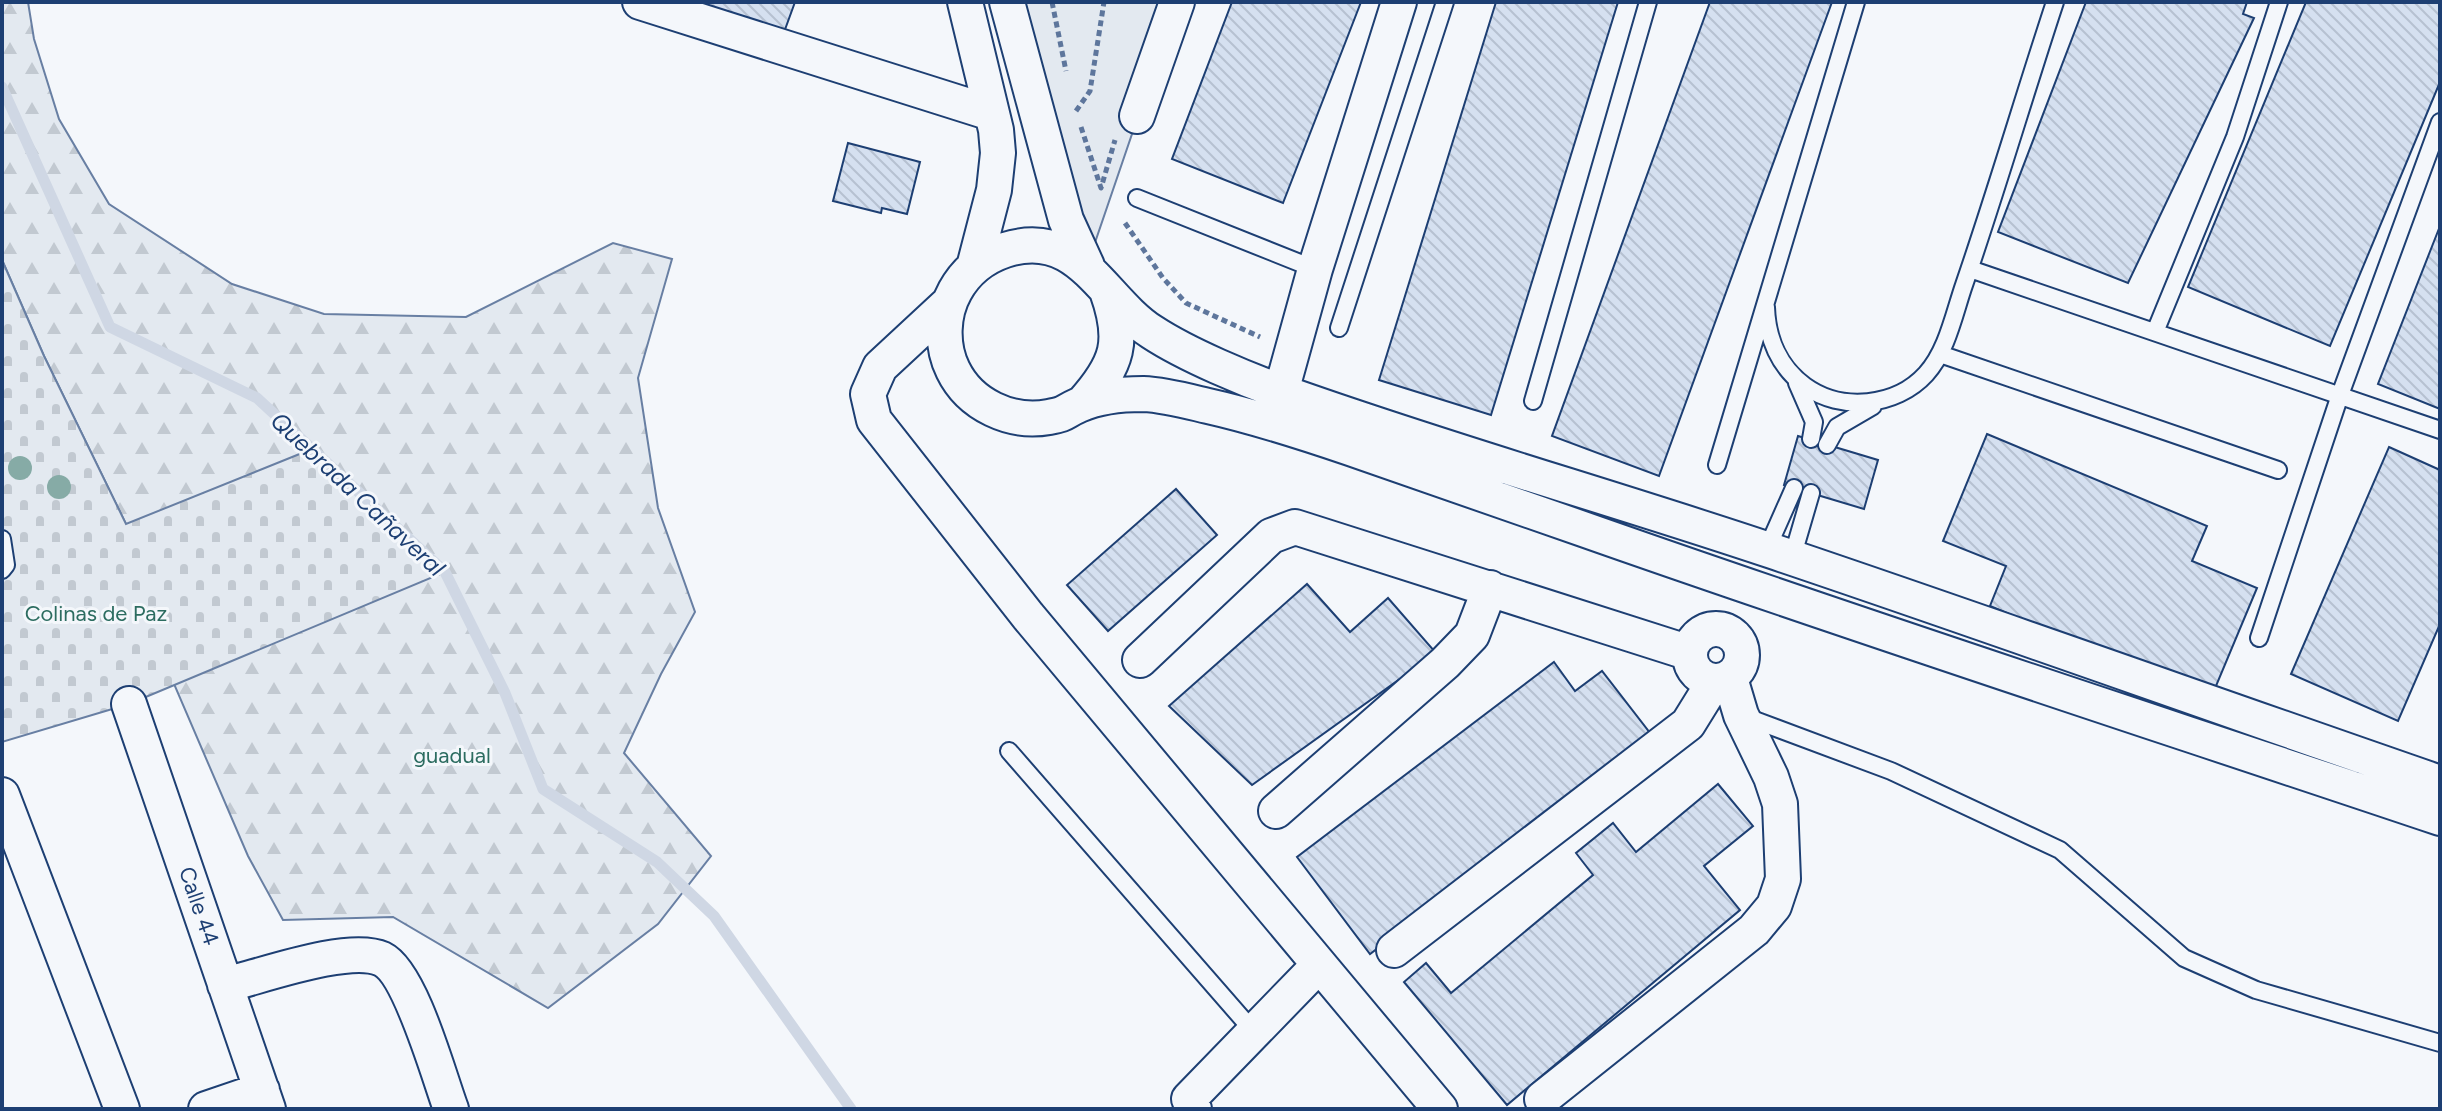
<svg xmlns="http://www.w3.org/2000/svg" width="2442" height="1111" font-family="Figtree,sans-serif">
<defs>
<pattern id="forest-firs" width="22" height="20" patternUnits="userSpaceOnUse" patternTransform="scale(2)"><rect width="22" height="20" fill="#e3e9f0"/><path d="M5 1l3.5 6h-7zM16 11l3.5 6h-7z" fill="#c2c9d1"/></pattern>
<pattern id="cemetery-stones" width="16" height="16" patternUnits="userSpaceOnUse" patternTransform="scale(2)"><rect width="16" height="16" fill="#e3e9f0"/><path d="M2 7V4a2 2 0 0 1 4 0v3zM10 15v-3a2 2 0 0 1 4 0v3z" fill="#c2c9d1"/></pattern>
<pattern id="building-back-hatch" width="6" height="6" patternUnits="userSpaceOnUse" patternTransform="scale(2)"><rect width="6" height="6" fill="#d5e0f0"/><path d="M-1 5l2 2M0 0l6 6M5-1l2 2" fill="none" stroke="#b6c1d1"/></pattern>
</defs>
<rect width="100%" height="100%" fill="#f4f7fb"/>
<path fill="url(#forest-firs)" stroke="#687fa3" stroke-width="2" d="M2,2H28L34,39L59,119L109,204L232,284L324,314L466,317L613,243L672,259L638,378L658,508L695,612L661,674L624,753L711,856L658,924L548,1008L393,917L283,920L248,856L168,670L126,524L44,356L2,260Z"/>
<path fill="url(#cemetery-stones)" stroke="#687fa3" stroke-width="2" d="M2,260L44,356L126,524L312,449L445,572L129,704L2,742Z"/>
<path fill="#e3e9f0" stroke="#687fa3" stroke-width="2" d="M1007,2H1177L1087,266Z"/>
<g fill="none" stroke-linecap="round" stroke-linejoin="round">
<path stroke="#cfd7e4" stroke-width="11" d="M2,87L110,327L257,398L445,572L505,693L543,789L657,862L714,916L851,1109"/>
</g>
<path fill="url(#building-back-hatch)" stroke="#1d3f73" stroke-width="2" d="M663,2H795L779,46Z
M1232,2H1361L1283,203L1172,159Z
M1496,2H1618L1491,415L1379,380Z
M1710,2H1832L1659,476L1552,436Z
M2086,2H2247L2243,14L2254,18L2128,283L1998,232Z
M2306,2H2440V82L2330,346L2188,287Z
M848,143L920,162L907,214L882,208L881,213L833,201Z
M2440,226V409L2378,384Z
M1987,434L2207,526L2192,561L2257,588L2211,698L1990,606L2006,566L1943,541Z
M1798,436L1878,460L1864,509L1784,485Z
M2389,447L2440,470V624L2398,721L2291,674Z
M1176,489L1217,535L1108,631L1067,585Z
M1307,584L1350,632L1388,598L1436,653L1252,785L1169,706Z
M1554,662L1575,691L1602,671L1650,733L1621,763L1370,954L1297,857Z
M1718,784L1753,826L1704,866L1740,910L1507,1105L1404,982L1426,963L1451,993L1593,875L1576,853L1613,823L1636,852Z"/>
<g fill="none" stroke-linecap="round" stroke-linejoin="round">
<defs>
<path id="lane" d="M1137,198L1315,269
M1970,269L2440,430
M1766,307C1767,338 1779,367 1805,386C1841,412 1896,407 1926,374C1947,351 1954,314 1964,285C1996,192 2024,96 2055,2
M1339,328L1445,2
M2155,332L2235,137L2279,2
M1940,354L2278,470
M1797,383L1814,422L1811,439
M1533,401L1648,2
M1827,445L1837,427L1873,406
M1717,465L1856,2
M2,539L6,565L2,570
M1767,549L1794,488
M1792,558L1811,493
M2259,638L2340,395L2440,122
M1744,716L1891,771L2060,850L2184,958L2256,990L2440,1043
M1009,751L1254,1032"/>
<path id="street" d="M640,2L991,113
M965,2L996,130L998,153L994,190L974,267
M1007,2L1066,220L1087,266
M1137,116L1177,2
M949,303L880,367L868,394L874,420L1028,616L1440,1109
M1281,392L1315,269L1399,2
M1083,403C1118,364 1125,341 1107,291
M1690 655a26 26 0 1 1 52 0a26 26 0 1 1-52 0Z
M1140,660L1271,536L1295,527L1690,653
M129,704L268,1109
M2440,783C2217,706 1995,626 1772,551C1611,497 1447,451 1287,394C1247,380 1187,355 1152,332C1102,300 1079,226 1005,250C984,257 966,271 955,291C942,314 941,346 953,370C970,405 1011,424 1049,417C1069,413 1061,413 1079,405C1099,396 1122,394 1143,394C1166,395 1187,401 1208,406C1257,417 1303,432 1350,448C1427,475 1505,502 1583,529C1867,629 2154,722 2440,818
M2,795L122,1109
M1276,811L1445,663L1472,635L1490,588
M1394,950L1688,724L1714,682
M225,985C262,976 349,944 382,959C411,973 439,1077 451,1109
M1542,1099L1754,930L1774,906L1783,879L1780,804L1771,777L1741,715L1730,678
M206,1109L262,1090
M1194,1109L1189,1099L1319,965"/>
</defs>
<use href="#lane" stroke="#1d3f73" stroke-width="20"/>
<use href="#street" stroke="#1d3f73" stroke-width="38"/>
<path stroke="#5e769c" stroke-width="5" stroke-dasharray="6 4" stroke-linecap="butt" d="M1052,2L1066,71
M1076,111L1090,91L1104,2
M1081,127L1101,188L1115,140
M1125,223L1163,278L1186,303L1260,337"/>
<use href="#lane" stroke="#f4f7fb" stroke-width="16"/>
<use href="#street" stroke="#f4f7fb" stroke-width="34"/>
</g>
<g fill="#86aba6">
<circle cx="20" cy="468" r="12"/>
<circle cx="59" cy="487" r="12"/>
</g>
<g text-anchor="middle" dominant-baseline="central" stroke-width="6" stroke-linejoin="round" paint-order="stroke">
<g font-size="22" fill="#2c6c60" stroke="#f4f7fb">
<text x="96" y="613">Colinas de Paz</text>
<text x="452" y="755">guadual</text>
</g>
<g font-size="22" fill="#1d3f73" stroke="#f4f7fb">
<text transform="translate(199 906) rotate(71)">Calle 44</text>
</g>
<g font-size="24" font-style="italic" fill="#1d3f73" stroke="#f4f7fb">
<text transform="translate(358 494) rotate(43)">Quebrada Cañaveral</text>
</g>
</g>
<rect width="2442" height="1111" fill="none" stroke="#1d3f73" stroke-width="8"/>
</svg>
